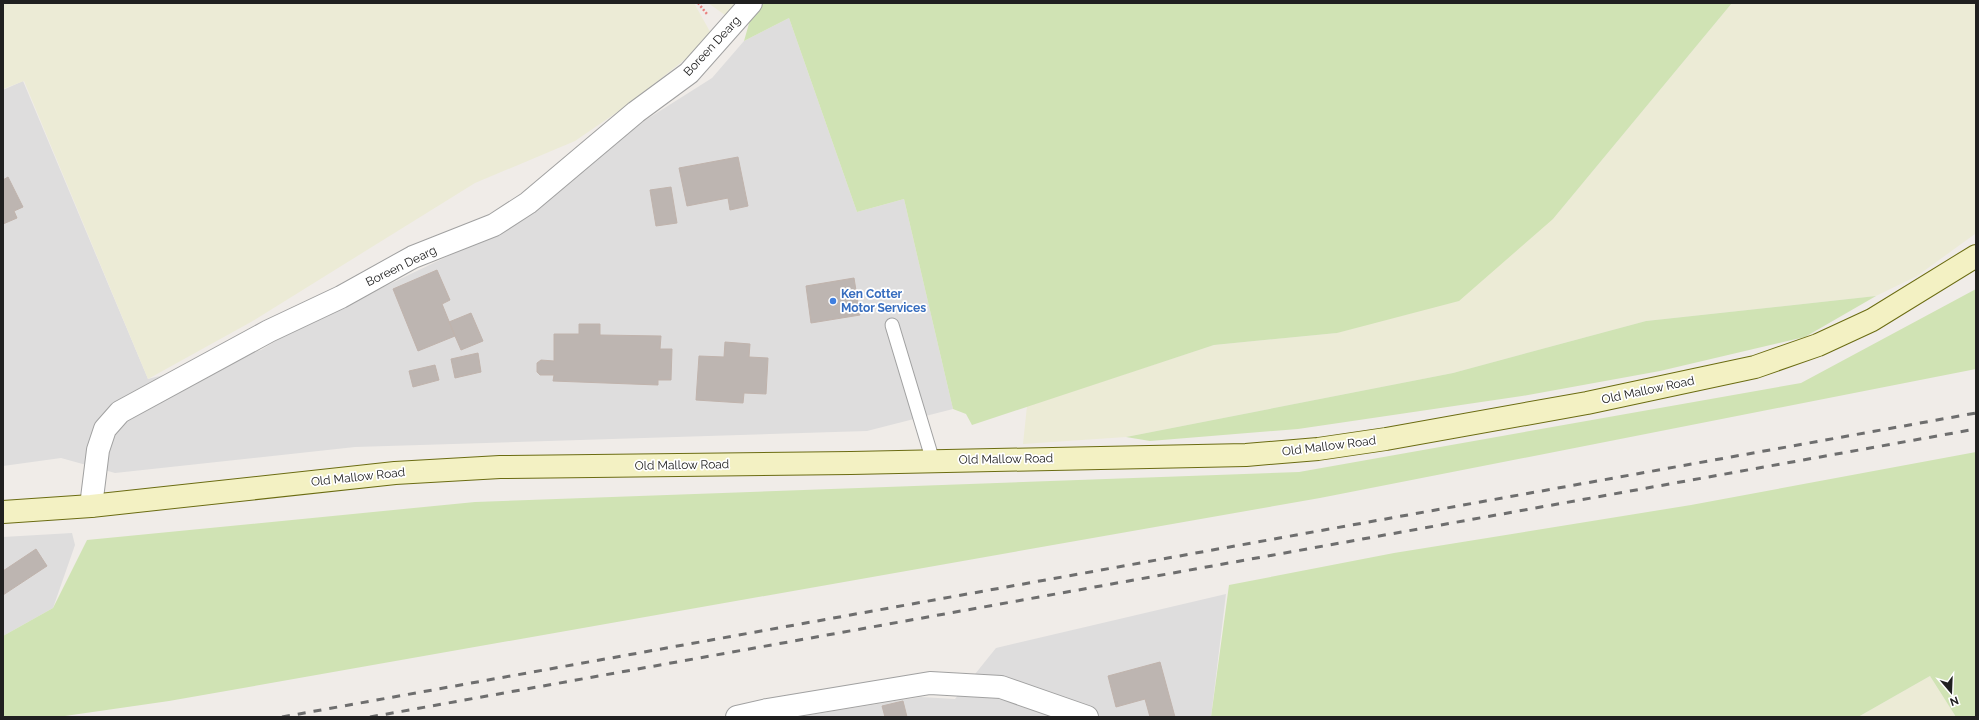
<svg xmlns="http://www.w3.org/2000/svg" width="1979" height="720" font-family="Raleway,sans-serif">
<rect width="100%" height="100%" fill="#f0ece8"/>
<path fill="#dedddd" d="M789,18L857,212L904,199L953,409L867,431L355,447L115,473L61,458L3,466V90L23,81L148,379L261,350L292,331L498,232L625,133L712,78L744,41Z
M72,533L75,545L53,608L3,636V537Z
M1226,594L1211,717H797L921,697L955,699L996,648Z"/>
<path fill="#ecebd6" d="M3,3H694L713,37L629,104L575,141L475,183L251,322L148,379L24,81L3,89Z
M708,3H735L725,15Z
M1732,3H1976L1975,234L1917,276L1876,296L1646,321L1453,373L1126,437L1023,444L1027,406L1214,345L1337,333L1553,219Z
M1930,676L1956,717H1858Z"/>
<path fill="#d0e3b4" d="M764,3H1732L1553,219L1459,301L1337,333L1214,345L972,425L966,414L953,409L904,199L857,212L789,18L744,41L750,20Z
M1976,289V369L1320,498L169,701L58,717H3V636L53,608L87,540L475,502L1299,472L1801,383Z
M1876,296L1805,337L1660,371L1522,396L1298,429L1150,441L1126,437L1453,373L1646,321Z
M1976,452V717H1956L1930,676L1858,717H1211L1229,585L1394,553L1691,505Z"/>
<path fill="#bdb5b1" stroke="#c0b3ac" d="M738,157L748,206L730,210L728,198L687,206L679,168Z
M8,177L23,207L14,211L17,218L3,224V180Z
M671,187L677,223L656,226L650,190Z
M437,270L450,300L442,304L455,336L418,351L393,289Z
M854,278L860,315L811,323L806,286Z
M471,313L483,341L461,350L449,322Z
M579,324H600V335L661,336L660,349H672L671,380H658V385L553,381L554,375H540L537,372V363L541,360L554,361V334H579Z
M725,342L750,344L749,357L768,358L766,394L744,393L743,403L696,400L699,356L724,357Z
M478,353L481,372L455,378L451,359Z
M435,365L439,380L413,387L409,371Z
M36,549L47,566L3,595V571Z
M1160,662L1175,717H1150L1145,699L1116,707L1108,676Z
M903,701L907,717H885L882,706Z"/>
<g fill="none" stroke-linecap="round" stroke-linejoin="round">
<defs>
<path id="lane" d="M892,325L933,461"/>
<path id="street" d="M91,506L98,450L105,429L120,412L269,331L341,297L413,257L494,225L528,203L636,112L689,73L751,3
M737,717L767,710L930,683L1001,687L1087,717"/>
<path id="secondary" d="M3,512L91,506L395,473L500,467L851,463L1246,455L1318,449L1386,439L1587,403L1755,367L1818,345L1872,320L1976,256"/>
</defs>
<use href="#lane" stroke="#a1a1a1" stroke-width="15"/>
<use href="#street" stroke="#a1a1a1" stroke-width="24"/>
<use href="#secondary" stroke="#6b6c12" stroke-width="24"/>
<path stroke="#ea807e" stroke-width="2.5" stroke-dasharray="2 2" stroke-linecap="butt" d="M698,3L707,14"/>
<use href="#lane" stroke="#fff" stroke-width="13"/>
<use href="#street" stroke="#fff" stroke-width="22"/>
<use href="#secondary" stroke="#f3f1c3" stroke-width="22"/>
<path stroke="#6e6e6e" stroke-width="3" stroke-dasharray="8 8" stroke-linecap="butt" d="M282,717L1976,413
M370,717L1976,429"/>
</g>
<circle fill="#3f7fe0" stroke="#fff" stroke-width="1.5" cx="833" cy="301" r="4"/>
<g text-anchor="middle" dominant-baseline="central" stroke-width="3.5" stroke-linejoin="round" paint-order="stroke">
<g font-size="12" fill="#202020" stroke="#fff">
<text transform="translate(712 46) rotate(-47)">Boreen Dearg</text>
<text transform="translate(401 266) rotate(-26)">Boreen Dearg</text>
<text transform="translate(1648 390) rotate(-12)">Old Mallow Road</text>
<text transform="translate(1329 446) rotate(-7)">Old Mallow Road</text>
<text transform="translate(1006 459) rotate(-1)">Old Mallow Road</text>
<text transform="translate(682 465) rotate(-1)">Old Mallow Road</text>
<text transform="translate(358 477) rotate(-6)">Old Mallow Road</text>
</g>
<g font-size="12" font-weight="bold" fill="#366cbe" stroke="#fff" text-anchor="start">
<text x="841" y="294">Ken Cotter<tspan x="841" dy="14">Motor Services</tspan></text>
</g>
</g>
<rect width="1979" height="720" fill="none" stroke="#202020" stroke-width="8"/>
<g transform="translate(1951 692) rotate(161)" stroke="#ffffff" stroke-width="3" paint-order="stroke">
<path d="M0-3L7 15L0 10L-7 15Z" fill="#202020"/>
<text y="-6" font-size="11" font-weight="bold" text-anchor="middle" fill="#202020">N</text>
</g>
</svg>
